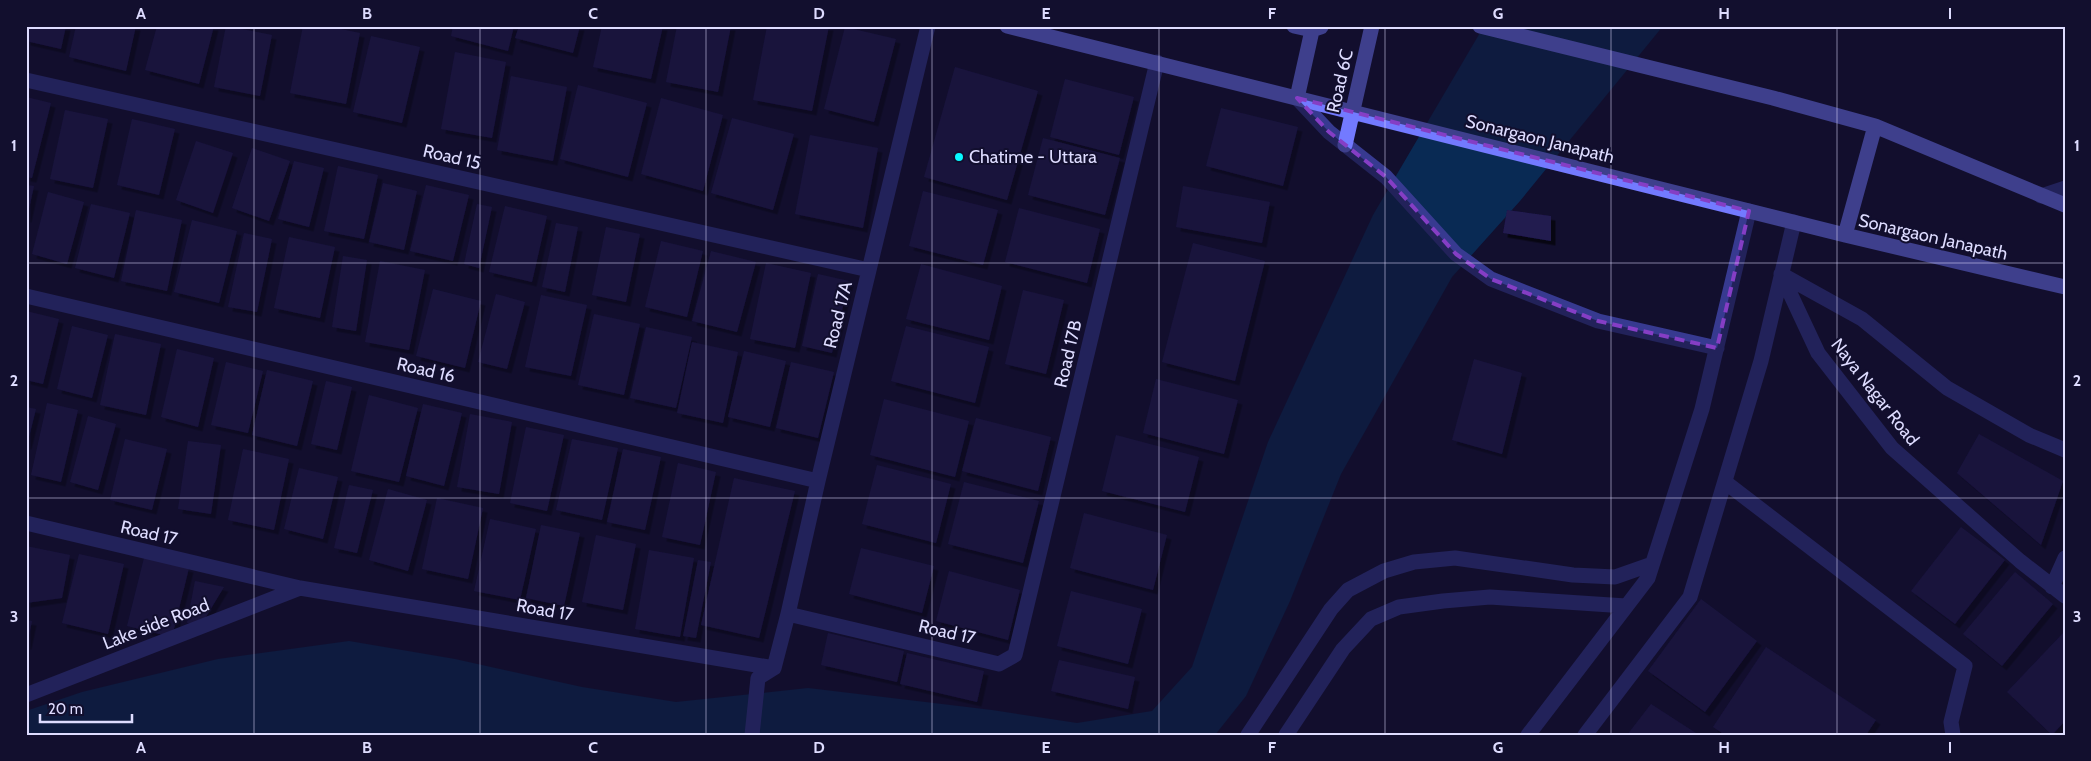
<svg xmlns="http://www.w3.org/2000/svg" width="2091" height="761" font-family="Cabin,sans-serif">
<defs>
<filter id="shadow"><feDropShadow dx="4.5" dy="4.5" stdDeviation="0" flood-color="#0009"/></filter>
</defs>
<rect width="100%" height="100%" fill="#120f2e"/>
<path fill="#092a54" d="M1484,26H1663L1520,201L1452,277L1341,474L1290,601L1246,696L1215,735H26V711L82,692L218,659L349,641L455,659L582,687L676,702L808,688L992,710L1077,723L1152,711L1192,667L1268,442L1373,215Z"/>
<path fill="#211a50" filter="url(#shadow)" d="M26,26H66L61,49L26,41Z
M76,26H136L126,71L69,57Z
M157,26H214L199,84L145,70Z
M226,26L272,35L260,96L214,87Z
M303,26H326L360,33L346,104L290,93Z
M453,26H514L508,51L451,36Z
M519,26H580L573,53L515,38Z
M602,26H663L651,79L593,67Z
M677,26H731L718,92L666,82Z
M767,26H829L812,111L753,100Z
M845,27L896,39L874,122L824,109Z
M371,36L420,47L402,123L353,112Z
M455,52L506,62L492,138L441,129Z
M955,67L1038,91L1007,200L924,177Z
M511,76L567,87L553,161L497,150Z
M1065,79L1134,97L1119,155L1050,137Z
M578,85L647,103L628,177L560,159Z
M26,97L51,103L32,178L26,177Z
M661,98L723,115L703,191L641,174Z
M1221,108L1298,127L1283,186L1206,166Z
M65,110L108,119L93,188L50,179Z
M732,118L794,134L773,210L711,193Z
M132,119L175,129L159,195L117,185Z
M810,135L878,148L863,228L795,214Z
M1043,138L1120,158L1105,215L1028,195Z
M196,141L233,153L213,213L176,200Z
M252,148L290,161L269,221L232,208Z
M294,161L324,168L309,227L278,219Z
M338,166L378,175L364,239L324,231Z
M383,183L417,191L404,250L369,242Z
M26,185L34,186L27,218H26Z
M426,185L469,195L453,261L410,251Z
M1183,186L1270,202L1262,243L1176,227Z
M923,191L998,210L983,265L909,246Z
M48,192L84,202L67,264L32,254Z
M91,204L130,213L114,278L75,268Z
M477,204L492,207L479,268L464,264Z
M505,206L547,216L532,282L489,272Z
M1019,208L1100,229L1087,283L1005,262Z
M136,210L182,220L167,291L121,281Z
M1507,210L1551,216V241L1503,233Z
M192,220L237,231L219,303L174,292Z
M556,223L578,227L565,292L542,287Z
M606,227L640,234L626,302L592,295Z
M244,233L272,239L257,312L228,307Z
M289,237L335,247L320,318L274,308Z
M661,241L703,251L687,317L645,307Z
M1193,243L1265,261L1235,381L1162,362Z
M711,251L756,262L737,332L692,321Z
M343,256L367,260L356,331L332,327Z
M380,261L425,270L409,350L365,342Z
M766,263L811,273L795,348L750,339Z
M921,264L1002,286L989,340L906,319Z
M818,274L849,281L832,353L802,346Z
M433,289L481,301L465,368L416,356Z
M1023,290L1064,300L1046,374L1005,364Z
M496,294L525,302L507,369L478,362Z
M541,295L587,305L571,376L525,367Z
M26,311L59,319L43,384L26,380Z
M594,314L640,324L624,395L578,385Z
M72,326L108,335L92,398L57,389Z
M906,326L989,347L975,403L891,381Z
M646,327L692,337L676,408L630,398Z
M115,334L161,344L146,415L100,405Z
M692,342L738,352L723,423L677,413Z
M177,349L214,358L198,427L161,417Z
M744,351L786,361L770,427L728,417Z
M1474,359L1522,373L1502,454L1452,440Z
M226,362L263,371L248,433L211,425Z
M791,362L834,372L818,438L776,428Z
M267,370L313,381L297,446L252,435Z
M1156,379L1238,400L1224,454L1143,433Z
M326,381L352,387L337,450L311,444Z
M369,395L418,408L399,482L351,471Z
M884,399L969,421L955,477L870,455Z
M47,403L78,410L61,482L31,475Z
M423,404L462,413L444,486L406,476Z
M26,407L36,409L27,445H26Z
M470,414L512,422L499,494L457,487Z
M88,416L116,424L98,490L70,482Z
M976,418L1051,437L1038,491L962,471Z
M526,427L564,435L547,511L510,503Z
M1979,434L2063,481L2041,545L1957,473Z
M1116,435L1199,457L1185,512L1102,491Z
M125,439L167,449L152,510L110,500Z
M572,439L618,448L602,520L556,510Z
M188,441L221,445L211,514L178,509Z
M243,449L289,459L274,530L228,520Z
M623,449L661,457L645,530L607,522Z
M678,463L716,472L700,545L662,537Z
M877,465L951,484L936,543L862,524Z
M299,468L338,477L323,539L284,529Z
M734,478L795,491L759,638L701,625Z
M964,482L1039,501L1023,563L948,544Z
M349,485L373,490L357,553L334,548Z
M388,489L427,500L408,571L369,560Z
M437,498L483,508L468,579L422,569Z
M1084,513L1167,535L1153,590L1070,568Z
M490,519L536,529L520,600L474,591Z
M541,525L580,533L564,606L526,598Z
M1961,527L2005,560L1955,624L1911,591Z
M596,535L636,544L623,610L582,602Z
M26,546L70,555L62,598L26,603Z
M861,548L934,566L922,613L849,594Z
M649,550L694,558L680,637L635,629Z
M79,554L124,564L108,634L62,623Z
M144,558L189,568L172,637L127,626Z
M698,560L711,562L696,638L683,636Z
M949,571L1020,590L1008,640L936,621Z
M2015,572L2053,604L2002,666L1963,634Z
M195,581L224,587L201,625L187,623Z
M1071,591L1142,609L1128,664L1057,646Z
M1701,599L1757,641L1705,712L1648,671Z
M26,620L32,621L27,645H26Z
M2065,631V721L2052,735L2007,692Z
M828,633L904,651L897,682L821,665Z
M1766,647L1876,720L1866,735H1725L1713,727Z
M907,653L984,671L977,702L900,684Z
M1059,660L1135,677L1128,709L1051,691Z
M1651,704L1699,735H1627Z"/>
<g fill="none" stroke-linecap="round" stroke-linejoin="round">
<path stroke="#373a90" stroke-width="15" d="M26,80L869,270
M1297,98L1329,132L1386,177L1456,254L1491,279L1598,321L1717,348
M2041,196L2065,188
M1781,274L1818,353L1892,448L2020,561L2065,596
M1781,274L1862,319L1947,388L2029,435L2065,450
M26,296L818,481
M1725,482L1965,666L1951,722L1953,735
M26,523L300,588L774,668L788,614L999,664L1015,655L1157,62
M2052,587L2065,558
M788,614L818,481L928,26
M26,695L300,588
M752,735L758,678L774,668
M1248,735L1331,609L1348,590L1384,571L1414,562L1455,558L1573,575L1615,577L1652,564
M1286,735L1343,649L1371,619L1399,607L1443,601L1490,597L1626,606
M1528,735L1648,578L1702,409L1749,211
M1585,735L1690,597L1761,361L1794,222"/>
<path stroke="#737aff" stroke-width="15" d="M1007,26L1845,235L2065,287
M1294,26L1312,30L1321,27
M1480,26L1773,98L1875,126L2065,205
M1297,98L1313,26
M1345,145L1372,26
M1845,235L1875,126"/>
</g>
<path d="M0 0H2091V761H0ZM1297,98L1749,211L1717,348L1598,321L1491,279L1456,254L1386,177L1329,132Z" fill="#120f2e" fill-opacity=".55" fill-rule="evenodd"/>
<path fill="none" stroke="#853ec5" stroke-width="4" stroke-dasharray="10 6" stroke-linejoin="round" d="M1297,98L1749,211L1717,348L1598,321L1491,279L1456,254L1386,177L1329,132Z"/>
<path fill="none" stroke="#dedcff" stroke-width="1" stroke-opacity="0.55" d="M254,26V735M480,26V735M706,26V735M932,26V735M1159,26V735M1385,26V735M1611,26V735M1837,26V735M26,263H2065M26,498H2065"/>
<circle fill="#08f9ff" stroke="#120f2e" stroke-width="2" cx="959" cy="157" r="5"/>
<g text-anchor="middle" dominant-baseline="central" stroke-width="4" stroke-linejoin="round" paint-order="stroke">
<g font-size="18" fill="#dedcff" stroke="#120f2e">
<text transform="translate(1340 81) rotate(-77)">Road 6C</text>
<text transform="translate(1540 139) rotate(14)">Sonargaon Janapath</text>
<text transform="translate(452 157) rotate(13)">Road 15</text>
<text transform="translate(1933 237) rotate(13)">Sonargaon Janapath</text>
<text transform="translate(838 315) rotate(-76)">Road 17A</text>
<text transform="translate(1068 354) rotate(-77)">Road 17B</text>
<text transform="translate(426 370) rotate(13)">Road 16</text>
<text transform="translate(1875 392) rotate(52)">Naya Nagar Road</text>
<text transform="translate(149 533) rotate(13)">Road 17</text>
<text transform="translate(545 610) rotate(10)">Road 17</text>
<text transform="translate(156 624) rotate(-21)">Lake side Road</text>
<text transform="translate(947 632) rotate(13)">Road 17</text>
</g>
<g font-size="18" fill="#dedcff" stroke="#120f2e" text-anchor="start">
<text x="969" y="157">Chatime - Uttara</text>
</g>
</g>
<rect width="2091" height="761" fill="none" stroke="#120f2e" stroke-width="55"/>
<path d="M40 714v8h92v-8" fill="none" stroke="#dedcff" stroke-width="2.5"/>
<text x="48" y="714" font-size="15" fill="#dedcff" stroke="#120f2e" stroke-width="4" paint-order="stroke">20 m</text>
<rect x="28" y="28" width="2036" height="706" fill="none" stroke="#dedcff" stroke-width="2"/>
<g font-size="16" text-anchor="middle" font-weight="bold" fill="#dedcff">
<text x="141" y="19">A</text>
<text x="367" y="19">B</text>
<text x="593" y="19">C</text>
<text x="819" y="19">D</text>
<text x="1046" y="19">E</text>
<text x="1272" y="19">F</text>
<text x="1498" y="19">G</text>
<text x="1724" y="19">H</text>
<text x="1950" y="19">I</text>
<text x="14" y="151">1</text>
<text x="2077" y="151">1</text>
<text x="14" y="386">2</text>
<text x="2077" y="386">2</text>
<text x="14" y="622">3</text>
<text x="2077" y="622">3</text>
<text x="141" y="753">A</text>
<text x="367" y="753">B</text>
<text x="593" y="753">C</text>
<text x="819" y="753">D</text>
<text x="1046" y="753">E</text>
<text x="1272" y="753">F</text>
<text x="1498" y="753">G</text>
<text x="1724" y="753">H</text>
<text x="1950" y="753">I</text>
</g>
</svg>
